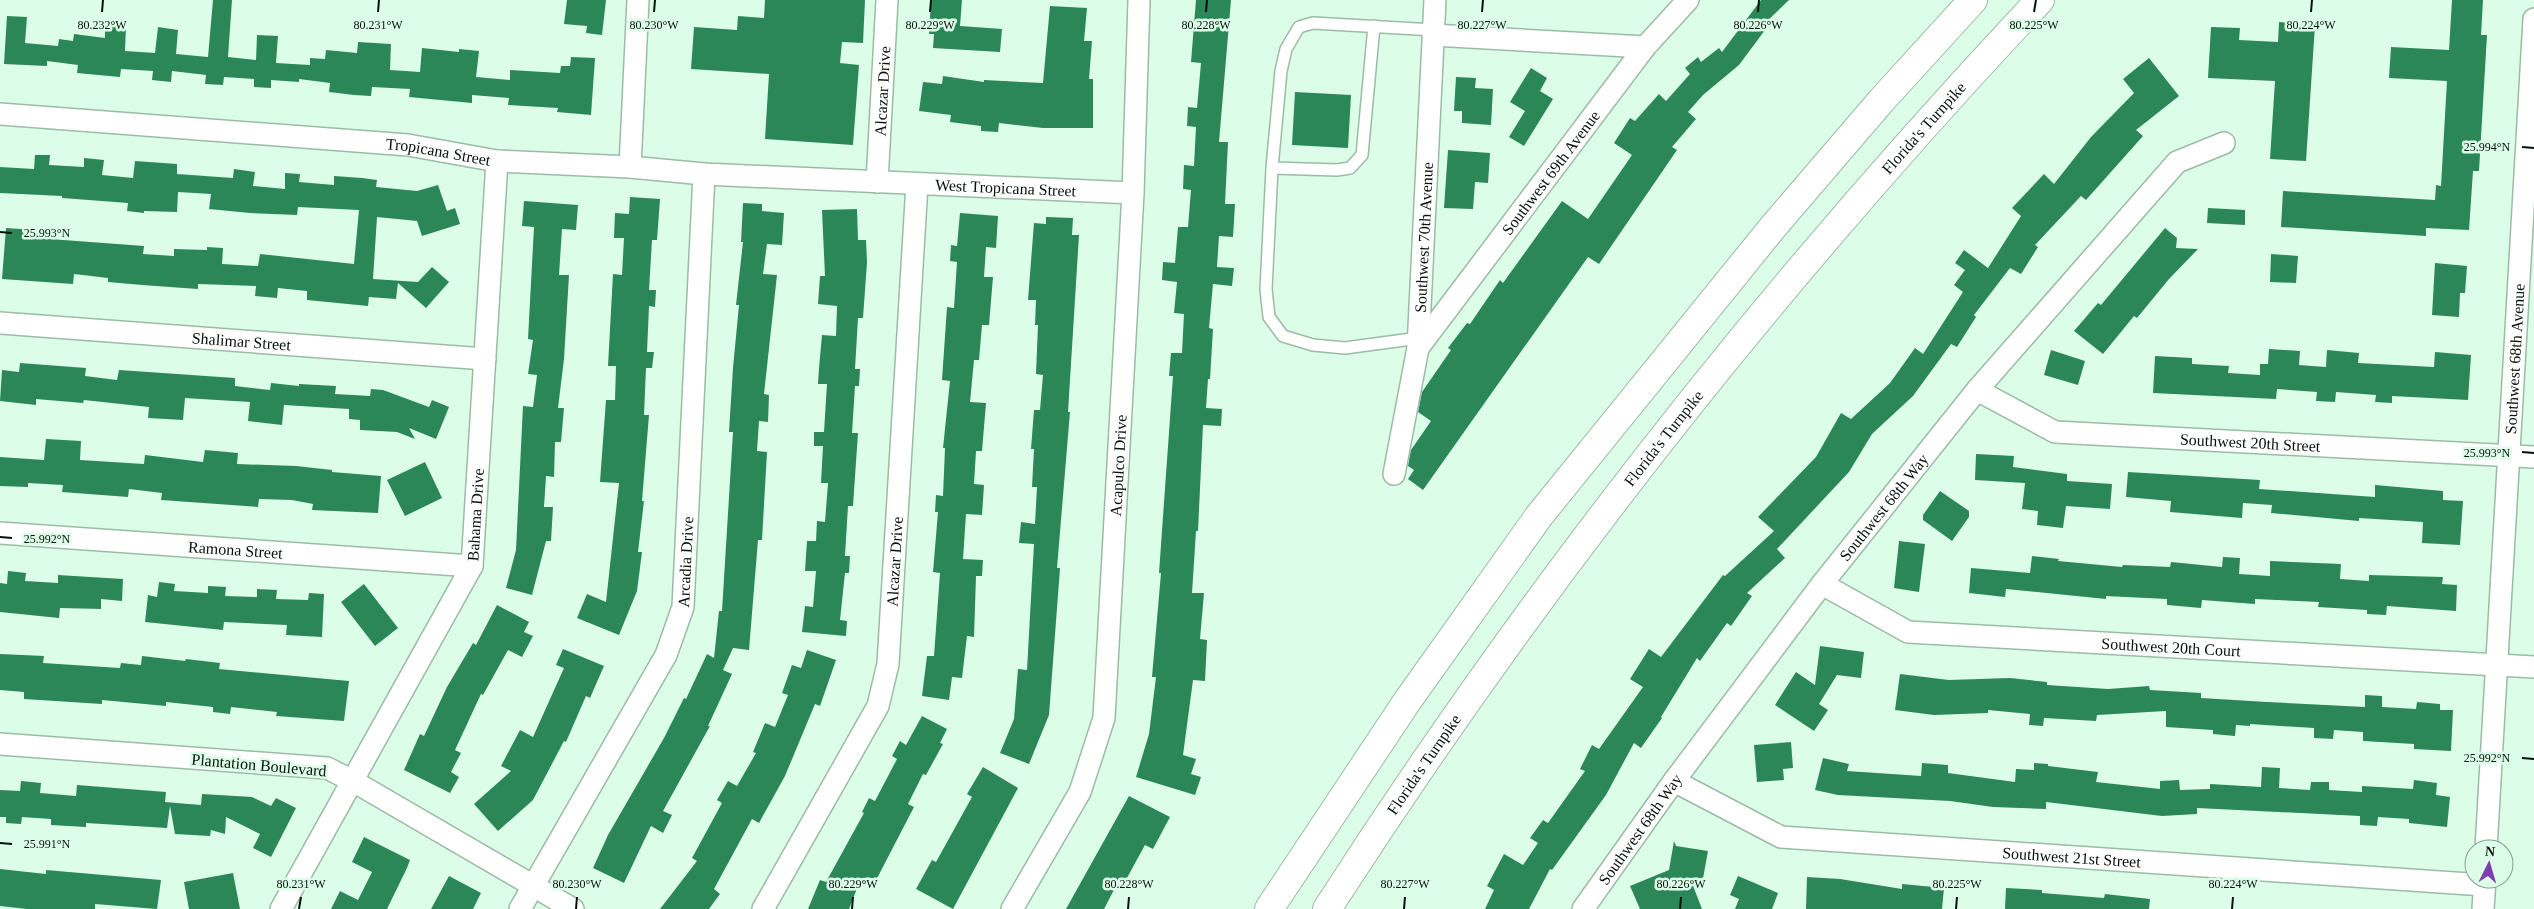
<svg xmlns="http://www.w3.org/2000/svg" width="2534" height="909" font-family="Georgia,serif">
<rect width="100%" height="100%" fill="#dcfde8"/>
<path fill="#2b8758" d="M213,0H232L228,57L256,60L257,35L278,36L276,63L310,65V58L325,59L326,50L357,53L358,42L391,44L390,70L420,72L422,48L459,52V49L479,51L476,77L510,80V70L560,73L561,66H570L571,57L595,58L591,115L557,112L558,108L508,105L509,98L472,95V103L409,97L410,89L372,87L371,96L354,95L329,92L330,83L299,79V82L271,80V88L254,87V79L224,77L223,85L205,84L206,75L172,71L171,82L152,80L153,71L121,69L120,77L77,73L78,65L47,61V66L4,64L7,16L27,17L25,43L58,46L59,39L73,41L74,34L105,38V24L126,25L125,51L155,53L158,27L178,30L176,54L208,57Z
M567,0H606L602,35L586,33L587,26L564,24Z
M765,0H865L863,43L842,42L840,63L859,65L853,145L765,139L769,74L691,69L694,27L737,30L738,16L764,18Z
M931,0H962L960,26L1002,29L1000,52L933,48L934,34H929Z
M1196,0H1231L1219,142H1228L1225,204H1235L1233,237L1219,236L1217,267L1234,268L1232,286L1213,284L1209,328L1213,329L1210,379H1208L1206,408L1222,409L1221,426L1203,425L1198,531H1196L1192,593H1204L1200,639L1207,640L1205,681L1193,680L1183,755L1196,759L1191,774L1201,777L1195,795L1136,777L1149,734L1156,677H1152L1161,573H1159L1173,376H1169L1171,353H1182L1184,314L1174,313L1177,282L1162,280L1163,262L1175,263L1178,227H1188L1191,190L1183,189L1184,165L1194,166L1196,127L1187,126L1188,107L1197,108L1201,63L1191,62Z
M1761,0H1789L1765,23L1768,26L1739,65L1703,95L1688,112L1696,119L1672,147L1677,150L1599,264L1588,257L1423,490L1408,479L1414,470L1408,466L1411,450L1431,421L1418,412L1422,392L1451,350L1448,348L1467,323L1470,324L1500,280L1503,283L1562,201L1588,219L1632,155L1614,143L1630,118L1635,121L1659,94L1666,101L1690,74L1685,68L1698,57L1701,62L1719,48L1722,52Z
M2452,0H2483L2481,35H2487L2479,171H2473L2469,230L2426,228V236L2281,227L2283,191L2435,200L2436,185L2441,186L2447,81L2389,78L2391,47L2449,50Z
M1050,6L1087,8L1084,41H1092L1089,79H1093V128H1043L999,123L998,132L981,131V126L950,122L951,115L919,111L923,82L942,84L943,76L984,82V80L1043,83Z
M2279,22L2315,25L2306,161L2270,159L2275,81L2208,78L2211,27L2240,28L2239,40L2278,42Z
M2149,58L2179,96L2136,130L2143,136L2086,200L2081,196L2035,245L2038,247L2021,274L2010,268L1974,315L1976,317L1957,347L1951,344L1913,396L1872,434L1849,472L1777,549L1785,558L1747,593L1752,596L1731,626L1727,623L1700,661L1697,658L1661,717L1662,718L1641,748L1634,743L1606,795L1552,870L1550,869L1529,909H1485L1494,890L1487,886L1504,854L1523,865L1538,843L1530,838L1543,820L1548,823L1585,771L1580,769L1592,745L1599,749L1643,687L1630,679L1649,649L1661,657L1723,575L1725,576L1774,531L1758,517L1816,457L1841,413L1851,419L1890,383L1915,348L1923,354L1963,292L1954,285L1965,270L1955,263L1964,250L1988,268L2021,216L2012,208L2044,174L2054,184L2091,137L2134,93L2123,79Z
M1531,68L1547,78L1540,91L1553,99L1524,146L1509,137L1525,111L1510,102Z
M1456,77L1476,78L1475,88L1493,89L1491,125L1462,123V111H1454Z
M1295,92L1351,95L1348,148L1292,145Z
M1448,150L1490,153L1488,183L1475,182L1473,209L1444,208Z
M35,155H50L49,165L84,167V158L104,160L102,175L133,178L135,161L177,164V174L233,178L234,169L255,172L253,186L285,189V173L300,174L299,182L334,185V176L362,178L377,180L376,187L417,191L438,185L447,211L455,208L460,224L422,236L417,221L377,217L373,279L418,282L432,267L449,282L426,308L398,283L396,299L369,297L368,306L307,300V291L278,288L277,298L255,296L256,286L198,284V289L142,285L108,282V278L74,274L73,284L2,279L6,228L50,231V239L144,246L143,254L174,256V249L207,250V247L223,248L222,264L258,266L260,254L354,264L359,210L298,207L297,215L250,213L209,209L211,194L178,192L177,212L144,211V213L127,211L128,203L62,198V196L0,193V167L34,169Z
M630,197L660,199L657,240H652L649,290H656L655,307L649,306L647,352H654L652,368H646L644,415H649L642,501H644L638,552H642L637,591L619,635L577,618L587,594L606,602L619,483L600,482L606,400H615L616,366H608L613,274L622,275L624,238H614L615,213L629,214Z
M524,201L578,205L576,230L562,229L559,275H569L564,359L558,408H564L561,442H555L554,477L546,476L544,507H553L551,541H546L532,595L506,588L516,550L523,406L533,407L537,375L528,374L533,340L528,339L534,227L522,226Z
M743,203L762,204V211L784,213L782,245L767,244L763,274L777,275L764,394L769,395L768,422L759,421L757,451L767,452L762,540H758L749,650L733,648L723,670L732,674L708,726H710L663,811L672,815L663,833L651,826L624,883L593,868L608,835L664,738L684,698L686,699L707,654L714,658L719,611H722L733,432H729L733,368L739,305H736L743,242H741Z
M2208,208L2245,210V225L2207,223Z
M857,209L858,240H866L867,262L863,318H858L855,369H860L859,386H855L852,433H858L856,462L853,506H848L845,556H850L849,573H845L840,620L847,621L846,636L802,632L805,606L813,607L816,571H805L807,541H816L817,521L825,522L828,483H821L823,446H814V432H824L827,384H818L819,368L822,335L836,336L837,306L818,304L820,276H825L822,210Z
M960,213L998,216L996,248L986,247L984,277H993L989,325H982L979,360H974L970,402L986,403L982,451H976L974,484L984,485L982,515L966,514L963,559L983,560L982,576H976L974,637L967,636L962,678L952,677L949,700L922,696L927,656H934L940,573L933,572L938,512H935L936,495L943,496L945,448H943L950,381L942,380L947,307L954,308L957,262L950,261L951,245L957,246Z
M1046,217L1073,218L1072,235H1079L1068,412H1070L1057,568H1060L1049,715L1029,764L1000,753L1014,719L1018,669L1027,670L1034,544L1019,543L1021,522L1035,524L1037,487H1032L1034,449H1031L1034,410H1040L1043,375L1036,374L1038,325H1035L1036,300H1028L1034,223L1046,224Z
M2165,228L2177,238L2176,248L2198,249L2169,279L2137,318L2134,316L2103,354L2074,331L2098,303L2101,305Z
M2271,254L2298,256L2296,283L2270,282Z
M2435,263L2467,266L2465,293H2460L2459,317L2432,315Z
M2269,349L2300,351L2299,365L2326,367L2327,350L2359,353L2358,363L2434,367L2435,352L2471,355L2468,400L2392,396V403L2375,402L2376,395L2336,392L2335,402L2316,401L2317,392L2277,389L2276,399L2153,393L2155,356L2192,358V364L2229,366L2228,373L2260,375V364H2268Z
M2051,350L2085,361L2078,385L2044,375Z
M20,363L86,368L85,376L117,380L119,370L235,378V386L270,390L271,383L299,386V384L336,386L335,394L370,396L371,389L383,390L429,407L432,400L449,407L436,439L409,428L415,439L397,432L360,430V420L349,419V409L284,405L282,425L248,421L250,402L185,398L183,420L148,418L149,407L84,400L83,403L36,399V405L0,401L2,370L19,372Z
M46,439L81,441L80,460L144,464L145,455L203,462L205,450L238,453L237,464L296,466L332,470V472L381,476L378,513L312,510L313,504L292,500L259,499L258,507L161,500L162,493L129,489L128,497L62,492L63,485L28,483V487L0,486V457L44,460Z
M1976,454L2014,456L2013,467L2067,474V481L2112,484L2110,509L2066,506L2063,528L2037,525L2038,511L2022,509L2025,483L1975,480Z
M425,462L442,498L405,516L387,480Z
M2128,472L2260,480L2259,489L2375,497V485L2443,491V500L2463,501L2460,545L2422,543L2423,522L2359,518V521L2271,513L2272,505L2243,503L2242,518L2170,512L2171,501L2126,497Z
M1940,491L1969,511V517L1952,541L1923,520V515Z
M1899,541L1925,544L1919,592L1894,588Z
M2032,556L2059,559L2058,561L2122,567L2123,565L2170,567L2171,562L2222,567L2223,557L2240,558L2239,574L2270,576V561L2341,564L2340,579L2369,581V575L2443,577L2442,584L2457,585L2456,611L2387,606L2386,615L2367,614V610L2318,607L2319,602L2255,599V604L2202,600L2201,608L2167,605V599L2106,596V599L2006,589L2005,597L1969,593L1971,568L2030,573Z
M8,571L26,573L25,581L58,583V575L123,579L122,601L101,599V609L60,608L59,618L0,612V583L7,584Z
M159,582L175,584L174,591L208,593V586L226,587L225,596L257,597V589L277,590L276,599L308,600L309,593L324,594L322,637L286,635L287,625L224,622L223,630L145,622L148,595L157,597Z
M364,584L398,628L375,646L341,602Z
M497,605L529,622L524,632L533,636L522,657L508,650L483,695L481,694L455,750L461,753L451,772L459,777L450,793L404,770L420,734L424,736L447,687L473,643L476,645Z
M1820,646L1864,652L1861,678L1837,675L1819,704L1828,710L1814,731L1775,705L1796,672L1815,685Z
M563,649L604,666L590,698L586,696L566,742L564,741L533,800L498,831L474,804L511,771L501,766L520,730L533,737L564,668L556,665Z
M807,650L836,660L820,706L815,704L785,776L759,823L752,819L714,889L720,894L709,909H660L697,861L692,858L722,803L717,800L728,781L737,786L756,753L753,752L765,723L775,727L788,695L782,693L792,665L801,668Z
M0,654L44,656L43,663L120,668L121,663L141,665L142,656L185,661L186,659L220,663L219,669L349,681L344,721L276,716L277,712L231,707L230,714L213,712V707L166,702V706L102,700V704L24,699V692L0,690Z
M1900,674L1949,680L2010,678L2047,682V685L2108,689L2149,686L2150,690L2201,693V698L2267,702L2365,707V695L2382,696V707L2416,709L2417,702L2440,704V710H2453L2451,751L2414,749V744L2363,741V732L2334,730L2333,739L2314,738V728L2250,724V726L2236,725L2235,736L2213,734V730L2166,727V711L2097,715L2096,721L2044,718L2043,726L2029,725L2030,714L1988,710V713L1934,715L1895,710Z
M922,716L947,729L940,743L943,744L926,775L923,774L908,804L914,807L872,888L860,881L849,909H808L820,880L826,882L864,813L862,812L869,798L875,801L897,759L892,756L900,741L906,745Z
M1791,742L1793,768L1783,769L1784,780L1757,782L1754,745Z
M1823,758L1849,764L1847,771L1921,776L1922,763L1948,765V773L2015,782L2016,769L2034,770V763L2048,764V766L2098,772L2096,782L2160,789V781L2179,780L2180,790L2210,789V784L2261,787L2262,767L2280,768L2279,788L2310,790L2311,782H2329V790L2362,792V786L2413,789L2414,780L2437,783L2436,795L2450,797L2447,827L2409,823V819L2378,817L2377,826L2360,825V816L2197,808V814L2162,816L2046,802V809L1993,807L1950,801L1838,795L1815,790Z
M983,767L1018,788L953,909L916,889L932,860L936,862L972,797L967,794Z
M21,781L41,783L40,793L76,796L77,785L166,792L165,802L201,805L202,794L252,797L271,806L276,798L296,808L271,857L253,848L260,834L226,817L225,834L211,830L210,836L175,834L170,806L167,828L86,823V827L51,825V819L22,817L21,824L6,823V817H0V790L20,791Z
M1129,796L1170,817L1153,849L1145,845L1122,887L1117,884L1104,909H1066Z
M364,837L410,860L407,868L387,909H331L340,891L358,900L372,872L352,862Z
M1674,841L1676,846L1708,851L1702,884L1690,878L1702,909H1640L1630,886L1669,870Z
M0,869L46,874V870L161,880L157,909L95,904V909H27L0,906Z
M233,873L240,909H189L184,882Z
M449,876L481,893L473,909H431Z
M1738,876L1778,893L1772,909H1735L1739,899L1730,895Z
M1807,877L1840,879L1902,889V884L1944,888L1942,909H1806Z
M2006,888L2042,890V893L2104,898L2105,894L2150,899L2149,909H2005Z"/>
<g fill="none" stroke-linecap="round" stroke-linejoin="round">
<defs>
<path id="lane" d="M1272,168L1337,170L1350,168L1362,155L1374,26
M1419,338L1345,348L1313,345L1283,336L1269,317L1266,289L1272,168L1281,71L1286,49L1299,27L1313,23L1434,30"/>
<g id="street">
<path d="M1433,35L1645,47"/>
<path id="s1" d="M0,114L408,145L497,161L630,167L704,174L1133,193"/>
<path d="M630,167L638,0"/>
<path id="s2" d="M877,182L887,0"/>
<path id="s3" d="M0,323L485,359"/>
<path id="s4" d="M1418,348L1645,47L1688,0"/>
<path id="s5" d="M1977,390L2055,432L2534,457"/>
<path id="s6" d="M1394,474L1418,348L1435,0"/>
<path id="s7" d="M0,533L472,566"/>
<path id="s8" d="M1822,584L1908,632L2534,667"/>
<path d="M0,744L327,768L353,781L573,909"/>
<path id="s9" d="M1674,781L1781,837L2484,885"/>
<path id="s10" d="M2486,849L2534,19"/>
<path id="s11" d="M281,909L472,566L497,161"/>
<path id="s12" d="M520,909L666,655L683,607L704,174"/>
<path id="s13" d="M763,909L878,706L888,664L917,184"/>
<path id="s14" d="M1012,909L1080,792L1104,718L1133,193L1139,0"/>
<path id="s15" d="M1583,909L1674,781L1822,584L1977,390L2177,162L2224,143"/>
<path d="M2483,909L2485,879"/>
</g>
<g id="highway">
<path d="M1269,909L1408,700L1539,516L1773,227L1881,101L1973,0"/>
<path id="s16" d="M1327,909C1536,584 1775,282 2040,0"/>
</g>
</defs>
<use href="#lane" stroke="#9cbba7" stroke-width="14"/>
<use href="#street" stroke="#9cbba7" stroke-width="24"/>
<use href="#highway" stroke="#9cbba7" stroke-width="30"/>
<use href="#lane" stroke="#fff" stroke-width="11"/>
<use href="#street" stroke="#fff" stroke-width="21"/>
<use href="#highway" stroke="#fff" stroke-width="28"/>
</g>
<path fill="none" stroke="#07120b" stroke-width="2" d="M102,12L103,0M378,12L379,0M654,12L655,0M930,12L931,0M1206,12L1207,0M1482,12L1483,0M1758,12L1759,0M2034,12L2036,0M2311,12L2312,0M2522,147L2534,148M0,232L12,233M2522,452L2534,453M0,537L12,538M2522,758L2534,759M0,843L12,844M299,909L301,897M576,909L577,897M852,909L853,897M1128,909L1129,897M1404,909L1405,897M1680,909L1681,897M1956,909L1957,897M2232,909L2233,897"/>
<g text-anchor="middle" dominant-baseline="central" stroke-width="5" stroke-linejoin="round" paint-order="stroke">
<g font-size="16" fill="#07120b" stroke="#dcfde8">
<text stroke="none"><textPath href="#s2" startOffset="91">Alcazar Drive</textPath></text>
<text stroke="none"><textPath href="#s16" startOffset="984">Florida's Turnpike</textPath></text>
<text stroke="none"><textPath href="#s1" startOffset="440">Tropicana Street</textPath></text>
<text stroke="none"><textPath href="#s4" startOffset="220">Southwest 69th Avenue</textPath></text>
<text stroke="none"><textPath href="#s1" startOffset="1009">West Tropicana Street</textPath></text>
<text stroke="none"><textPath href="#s6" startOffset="239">Southwest 70th Avenue</textPath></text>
<text stroke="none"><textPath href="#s3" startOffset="242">Shalimar Street</textPath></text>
<text stroke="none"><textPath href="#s10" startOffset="491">Southwest 68th Avenue</textPath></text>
<text stroke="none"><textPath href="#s16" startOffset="579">Florida's Turnpike</textPath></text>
<text stroke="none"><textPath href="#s5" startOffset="284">Southwest 20th Street</textPath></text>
<text stroke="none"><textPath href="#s14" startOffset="466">Acapulco Drive</textPath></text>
<text stroke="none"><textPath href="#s15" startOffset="502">Southwest 68th Way</textPath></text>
<text stroke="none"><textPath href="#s11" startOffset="444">Bahama Drive</textPath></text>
<text stroke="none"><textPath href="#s7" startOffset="236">Ramona Street</textPath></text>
<text stroke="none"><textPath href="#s12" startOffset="389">Arcadia Drive</textPath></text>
<text stroke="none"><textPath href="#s13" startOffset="379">Alcazar Drive</textPath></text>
<text stroke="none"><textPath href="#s8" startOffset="362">Southwest 20th Court</textPath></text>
<text transform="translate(259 765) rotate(5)">Plantation Boulevard</text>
<text stroke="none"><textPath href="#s16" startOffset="174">Florida's Turnpike</textPath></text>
<text stroke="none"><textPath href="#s15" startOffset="98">Southwest 68th Way</textPath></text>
<text stroke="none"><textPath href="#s9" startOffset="412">Southwest 21st Street</textPath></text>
</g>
</g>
<g font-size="12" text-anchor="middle" fill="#07120b" stroke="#dcfde8" stroke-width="5" stroke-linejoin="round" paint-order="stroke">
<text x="102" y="29">80.232°W</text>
<text x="378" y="29">80.231°W</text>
<text x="654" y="29">80.230°W</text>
<text x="930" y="29">80.229°W</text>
<text x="1206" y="29">80.228°W</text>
<text x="1482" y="29">80.227°W</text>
<text x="1758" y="29">80.226°W</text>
<text x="2034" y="29">80.225°W</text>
<text x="2311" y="29">80.224°W</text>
<text x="2487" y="151">25.994°N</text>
<text x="47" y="237">25.993°N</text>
<text x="2487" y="457">25.993°N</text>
<text x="47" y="543">25.992°N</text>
<text x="2487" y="762">25.992°N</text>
<text x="47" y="848">25.991°N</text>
<text x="301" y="888">80.231°W</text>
<text x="577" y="888">80.230°W</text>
<text x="853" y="888">80.229°W</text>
<text x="1129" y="888">80.228°W</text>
<text x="1405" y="888">80.227°W</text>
<text x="1681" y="888">80.226°W</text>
<text x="1957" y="888">80.225°W</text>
<text x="2233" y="888">80.224°W</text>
</g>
<g transform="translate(2489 864) rotate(5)"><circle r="24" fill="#dcfde8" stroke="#879f90"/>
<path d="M0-4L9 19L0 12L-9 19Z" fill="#7e3db1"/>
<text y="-8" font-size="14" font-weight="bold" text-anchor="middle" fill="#07120b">N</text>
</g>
</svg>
